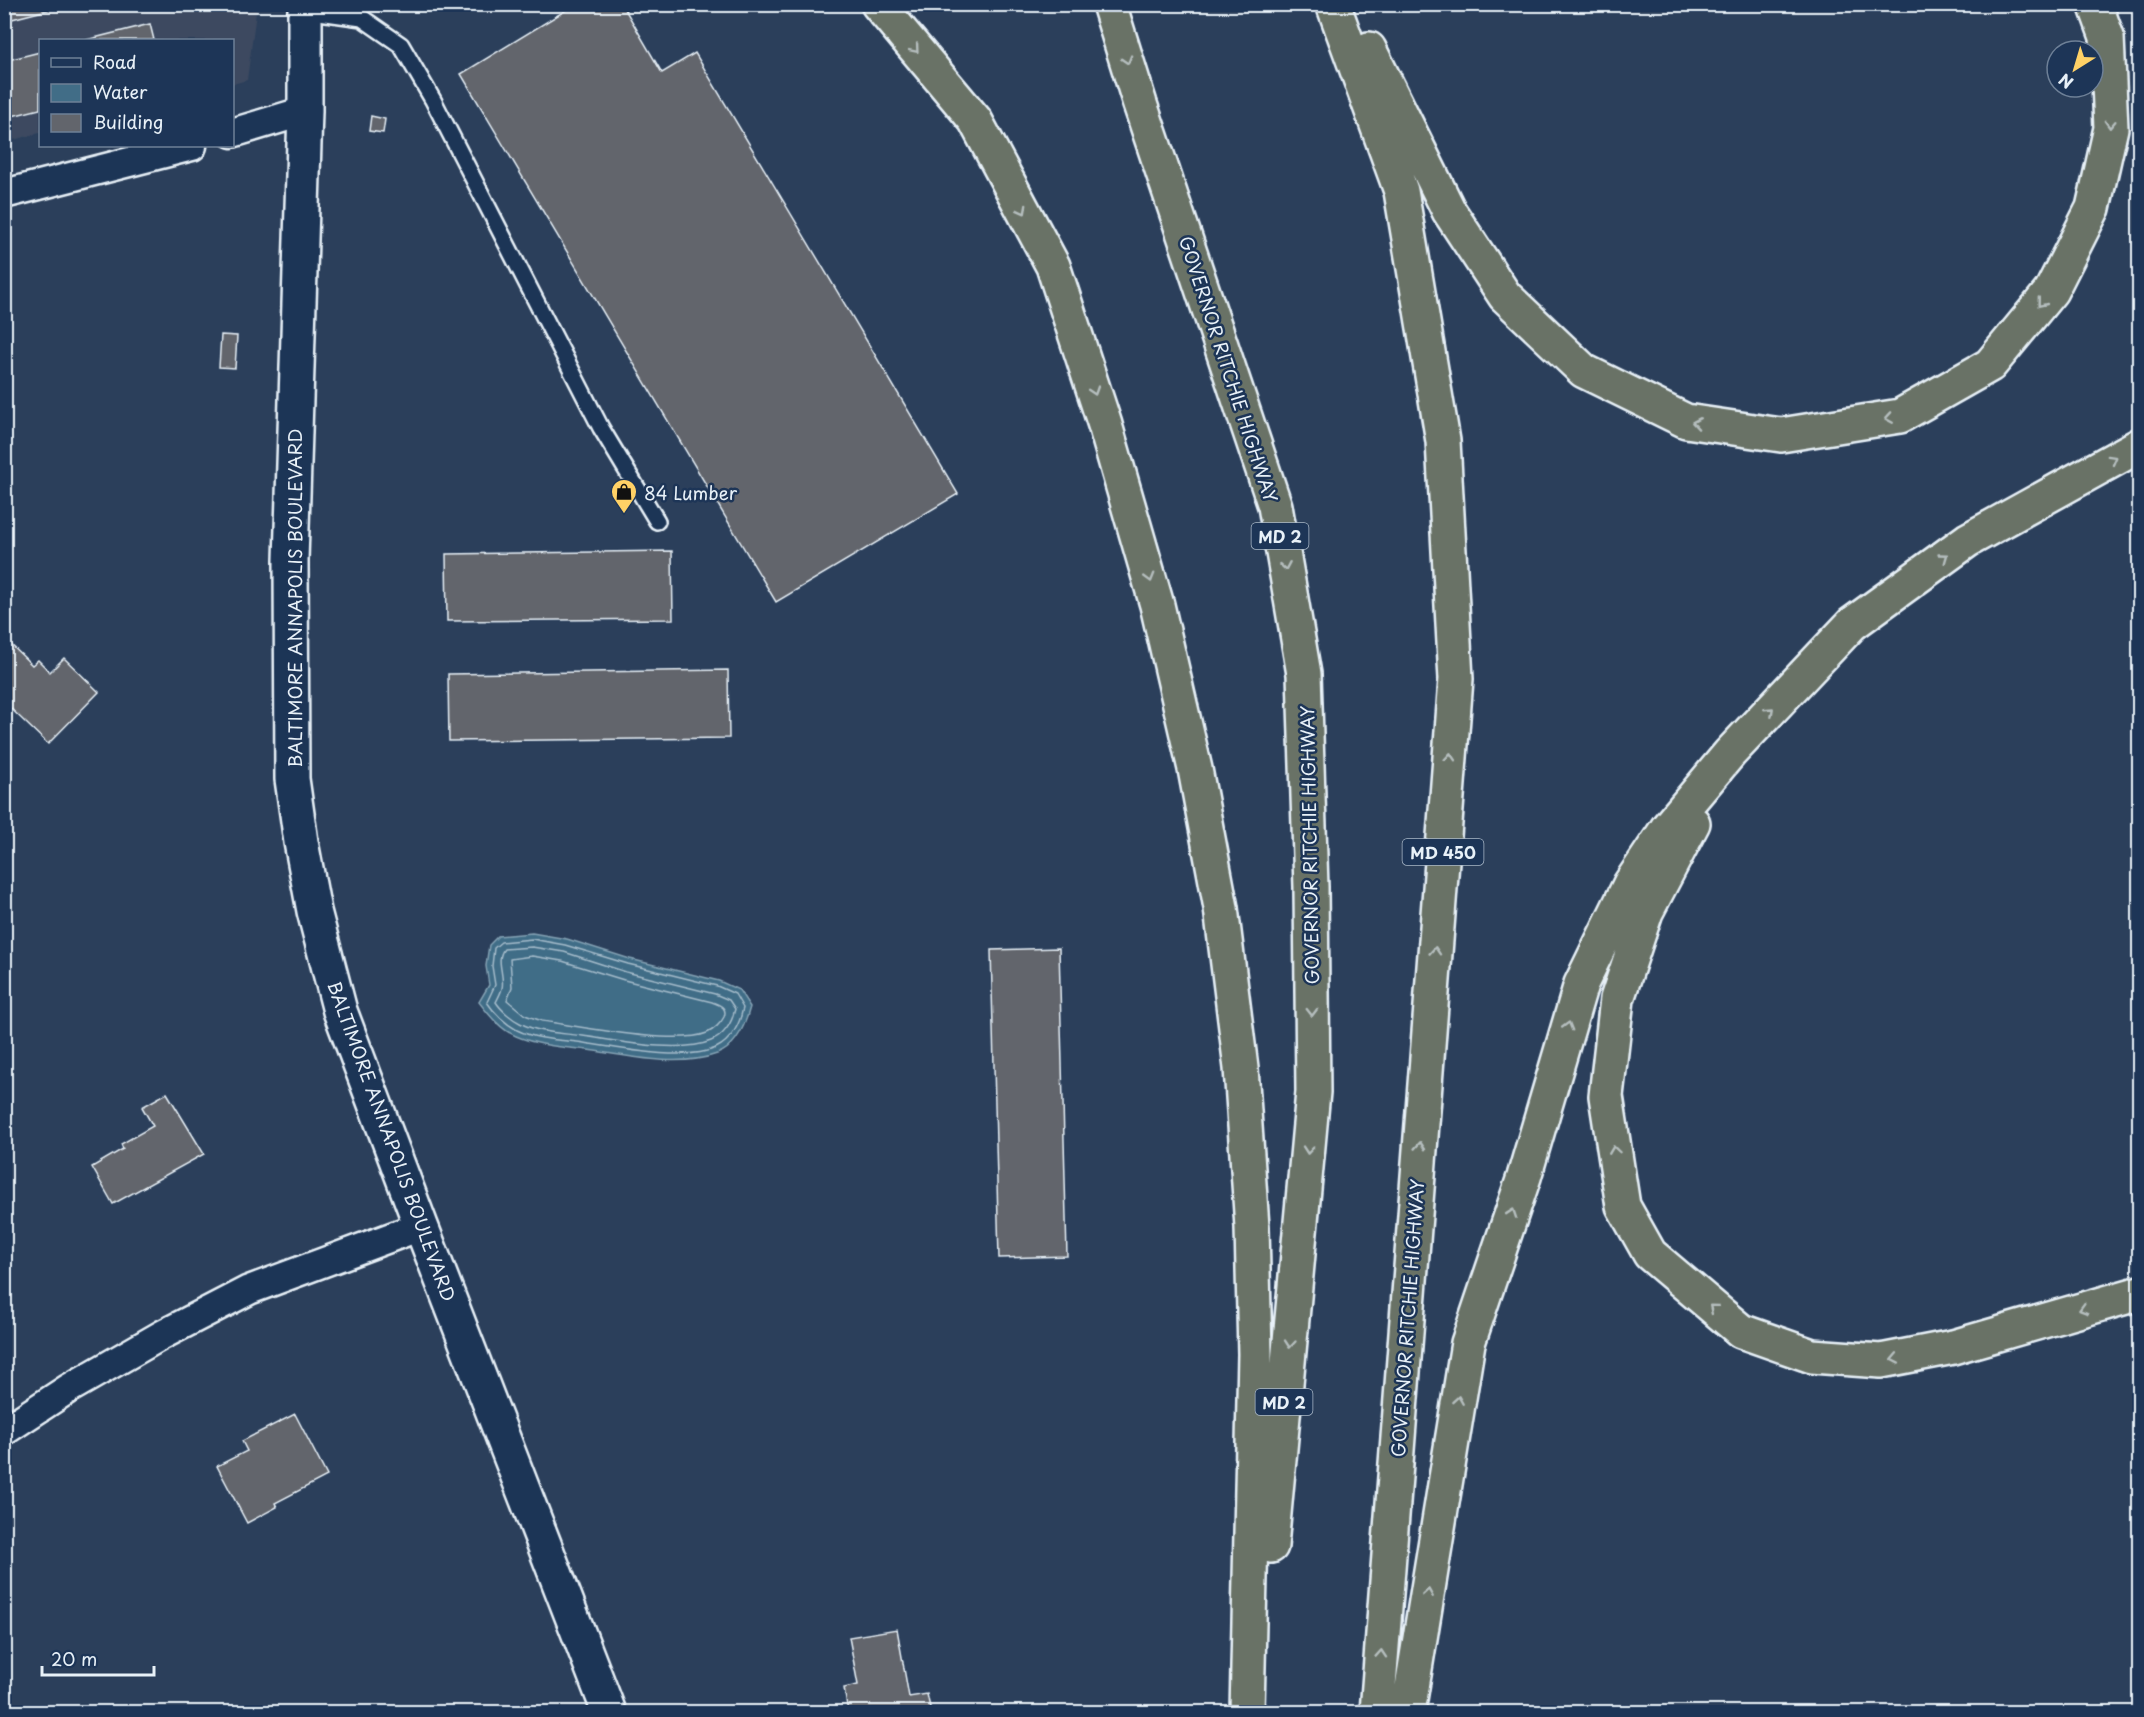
<svg xmlns="http://www.w3.org/2000/svg" width="2144" height="1717" font-family="'Playpen Sans',sans-serif">
<rect width="100%" height="100%" fill="#2b3f5b"/>
<filter id="ink" filterUnits="userSpaceOnUse"><feTurbulence type="fractalNoise" baseFrequency=".0167" numOctaves="2"/><feDisplacementMap in="SourceGraphic" scale="12" xChannelSelector="R" yChannelSelector="G"/><feConvolveMatrix kernelMatrix="1 2 1 2 8 2 1 2 1" color-interpolation-filters="sRGB"/></filter>
<g filter="url(#ink)">
<path fill="#3c4a60" d="M5,5H257L247,80L233,84L232,40H40V133L5,142Z"/>
<path fill="#416d87" stroke="#84a2b4" stroke-width="1.5" d="M532,933L567,939L630,959L719,981L739,990L750,1007C745,1026 736,1047 717,1054C679,1068 627,1056 588,1050C564,1047 539,1046 516,1036C501,1030 489,1015 479,1002L489,985L486,966L489,945L498,936Z"/>
<g fill="none" stroke-linecap="round" stroke-linejoin="round">
<path stroke="#a5bccb" stroke-width="1.5" d="M532,939L565,945L628,964L717,986L735,994L743,1008C740,1024 731,1041 716,1048C686,1062 617,1048 584,1043C563,1040 537,1040 517,1030C506,1024 494,1013 487,1002L495,985L492,966L494,948L501,942Z
M532,947L564,952L626,972L715,994L729,1000L735,1009C732,1023 724,1036 711,1041C679,1054 618,1041 583,1036C563,1033 538,1033 520,1023C512,1019 501,1010 496,1002C498,998 501,993 502,988C505,975 495,960 504,949Z
M532,956L562,961L624,980L712,1002C719,1005 728,1007 724,1017C721,1023 714,1030 707,1033C675,1046 579,1026 542,1021L525,1015L507,1000L512,987L510,959Z"/>
</g>
<path fill="#62656c" stroke="#e8f1f8" stroke-width="1.5" d="M4,4H71L4,21Z
M576,4H622L662,73L695,53L958,494L776,602L461,74Z
M150,24L154,40H86Z
M40,52V109L4,118V61Z
M371,116L385,119L383,133L369,131Z
M221,335L237,336L235,368L219,367Z
M672,551L673,619L447,621L446,554Z
M4,638L32,665L38,660L50,672L64,658L99,692L48,744L4,702Z
M728,670L729,738L449,741L448,674Z
M1059,948L1067,1256L999,1258L991,950Z
M167,1093L204,1154L113,1204L92,1167L123,1149L121,1144L153,1126L142,1107Z
M295,1414L327,1476L275,1503L277,1507L247,1523L217,1466L247,1451L242,1441Z
M897,1629L909,1697L927,1694L931,1712H848L844,1688L858,1685L849,1637Z"/>
<g fill="none" stroke-linecap="round" stroke-linejoin="round">
<defs>
<path id="lane" d="M305,10L362,18L401,45L433,100L601,428L657,521"/>
<path id="street" d="M232,133L305,111
M4,194L192,146
M4,1431L68,1389L162,1335L249,1290L421,1226"/>
<path id="secondary" d="M305,4V111L291,560L292,779L301,842L314,911L340,1011L421,1226L609,1712"/>
<path id="highway" d="M878,4L975,120L1053,266L1105,425L1157,605L1195,769L1221,908L1241,1068L1252,1227L1255,1354L1247,1712
M1109,4L1140,104L1275,506L1304,674L1311,887L1313,1092L1271,1546
M1333,4L1401,191L1443,441L1456,679L1377,1712
M1369,49L1449,211L1505,296L1584,371L1686,421L1781,435L1900,416L1990,365L2051,291L2093,208L2111,128L2107,37L2095,4
M1693,823L1646,912L1617,999L1606,1096L1623,1206L1650,1254L1741,1331L1812,1356L1881,1361L1953,1347L2140,1293
M1408,1712L1468,1343L1524,1177L1581,984L1630,884L1668,827L1730,753L1852,624L1968,540L2140,445"/>
</defs>
<use href="#lane" stroke="#e8f1f8" stroke-width="20"/>
<use href="#street" stroke="#e8f1f8" stroke-width="33"/>
<use href="#secondary" stroke="#e8f1f8" stroke-width="38"/>
<use href="#highway" stroke="#e8f1f8" stroke-width="38"/>
<use href="#lane" stroke="#1d3557" stroke-width="15"/>
<use href="#street" stroke="#1d3557" stroke-width="28"/>
<use href="#secondary" stroke="#1d3557" stroke-width="33"/>
<use href="#highway" stroke="#697266" stroke-width="33"/>
</g>
<defs><path id="oneway-chevron" d="M-2-3.5L2.5 0L-2 3.5" fill="none" stroke-width="1.6" stroke-linecap="round" stroke-linejoin="round" transform="scale(1.5)"/></defs>
<g stroke="#b5bebe">
<use href="#oneway-chevron" transform="translate(915 49) rotate(50)"/>
<use href="#oneway-chevron" transform="translate(1127 60) rotate(73)"/>
<use href="#oneway-chevron" transform="translate(2110 124) rotate(92)"/>
<use href="#oneway-chevron" transform="translate(1023 210) rotate(62)"/>
<use href="#oneway-chevron" transform="translate(2041 303) rotate(129)"/>
<use href="#oneway-chevron" transform="translate(1094 391) rotate(72)"/>
<use href="#oneway-chevron" transform="translate(1889 418) rotate(171)"/>
<use href="#oneway-chevron" transform="translate(1696 423) rotate(-171)"/>
<use href="#oneway-chevron" transform="translate(2113 459) rotate(-29)"/>
<use href="#oneway-chevron" transform="translate(1944 557) rotate(-36)"/>
<use href="#oneway-chevron" transform="translate(1285 566) rotate(80)"/>
<use href="#oneway-chevron" transform="translate(1150 578) rotate(74)"/>
<use href="#oneway-chevron" transform="translate(1770 711) rotate(-43)"/>
<use href="#oneway-chevron" transform="translate(1450 757) rotate(-86)"/>
<use href="#oneway-chevron" transform="translate(1435 951) rotate(-86)"/>
<use href="#oneway-chevron" transform="translate(1312 1012) rotate(89)"/>
<use href="#oneway-chevron" transform="translate(1568 1026) rotate(-74)"/>
<use href="#oneway-chevron" transform="translate(1420 1146) rotate(-86)"/>
<use href="#oneway-chevron" transform="translate(1308 1150) rotate(95)"/>
<use href="#oneway-chevron" transform="translate(1614 1150) rotate(-98)"/>
<use href="#oneway-chevron" transform="translate(1512 1213) rotate(-71)"/>
<use href="#oneway-chevron" transform="translate(1713 1308) rotate(-140)"/>
<use href="#oneway-chevron" transform="translate(2083 1309) rotate(164)"/>
<use href="#oneway-chevron" transform="translate(1290 1344) rotate(95)"/>
<use href="#oneway-chevron" transform="translate(1895 1359) rotate(169)"/>
<use href="#oneway-chevron" transform="translate(1458 1400) rotate(-81)"/>
<use href="#oneway-chevron" transform="translate(1428 1593) rotate(-81)"/>
<use href="#oneway-chevron" transform="translate(1381 1654) rotate(-86)"/>
</g>
</g>
<defs>
<symbol id="shop-pin" viewBox="-11 -11 22 30"><path d="M0 17L-7.5 6A9.5 9.5 0 1 1 7.5 6Z" fill="#ffd166" stroke="#1d3557"/><path d="M-5-2.5h2.3a2.7 3.5 0 0 1 5.4 0H5L5.5 6h-11ZM-1.5-2.5h3a1.5 2.3 0 0 0-3 0Z" fill="#111"/></symbol>
</defs>
<g fill-rule="evenodd">
<use href="#shop-pin" x="609" y="477" width="30" height="40"/>
</g>
<g text-anchor="middle" dominant-baseline="central" stroke-width="5" stroke-linejoin="round" paint-order="stroke">
<g fill="#1d3557" stroke="#abb9c8" stroke-width="1.5">
<rect x="1251.5" y="523" width="57" height="26" rx="4.5"/>
<rect x="1402.5" y="839" width="81" height="26" rx="4.5"/>
<rect x="1255.5" y="1389" width="57" height="26" rx="4.5"/>
</g>
<g font-size="16" font-weight="bold" fill="#e8f1f8">
<text x="1280" y="536">MD 2</text>
<text x="1443" y="852">MD 450</text>
<text x="1284" y="1402">MD 2</text>
</g>
<g font-size="18" fill="#e8f1f8" stroke="#1d3557">
<text transform="translate(1229 369) rotate(72)">GOVERNOR RITCHIE HIGHWAY</text>
<text transform="translate(294 598) rotate(-90)">BALTIMORE ANNAPOLIS BOULEVARD</text>
<text transform="translate(1309 845) rotate(-91)">GOVERNOR RITCHIE HIGHWAY</text>
<text transform="translate(392 1141) rotate(70)">BALTIMORE ANNAPOLIS BOULEVARD</text>
<text transform="translate(1407 1318) rotate(-86)">GOVERNOR RITCHIE HIGHWAY</text>
</g>
<g font-size="18" fill="#e8f1f8" stroke="#1d3557" text-anchor="start">
<text x="644" y="492">84 Lumber</text>
</g>
</g>
<rect width="2144" height="1717" fill="none" stroke="#1d3557" stroke-width="24"/>
<rect x="12" y="12" width="2120" height="1693" fill="none" stroke="#e8f1f8" stroke-width="2" filter="url(#ink)"/>
<rect x="39" y="39" width="195" height="108" fill="#1d3557" stroke="#6e8097" stroke-width="1.5"/>
<rect x="51" y="58" width="30" height="9" fill="#1d3557" stroke="#6e8097" stroke-width="1.5"/>
<text x="93" y="69" font-size="18" fill="#e8f1f8">Road</text>
<rect x="51" y="84" width="30" height="18" fill="#416d87" stroke="#6e8097" stroke-width="1.5"/>
<text x="93" y="99" font-size="18" fill="#e8f1f8">Water</text>
<rect x="51" y="114" width="30" height="18" fill="#62656c" stroke="#6e8097" stroke-width="1.5"/>
<text x="93" y="129" font-size="18" fill="#e8f1f8">Building</text>
<g transform="translate(2075 69) rotate(217)"><circle r="28" fill="#1d3557" stroke="#6e8097" stroke-width="1.5"/>
<path d="M0-4.5L10 22L0 15L-10 22Z" fill="#ffd166"/>
<text y="-9" font-size="16" font-weight="bold" text-anchor="middle" fill="#e8f1f8">N</text>
</g>
<path d="M42 1666v9h112v-9" fill="none" stroke="#e8f1f8" stroke-width="3"/>
<text x="51" y="1666" font-size="18" fill="#e8f1f8" stroke="#1d3557" stroke-width="4.5" paint-order="stroke">20 m</text>
</svg>
